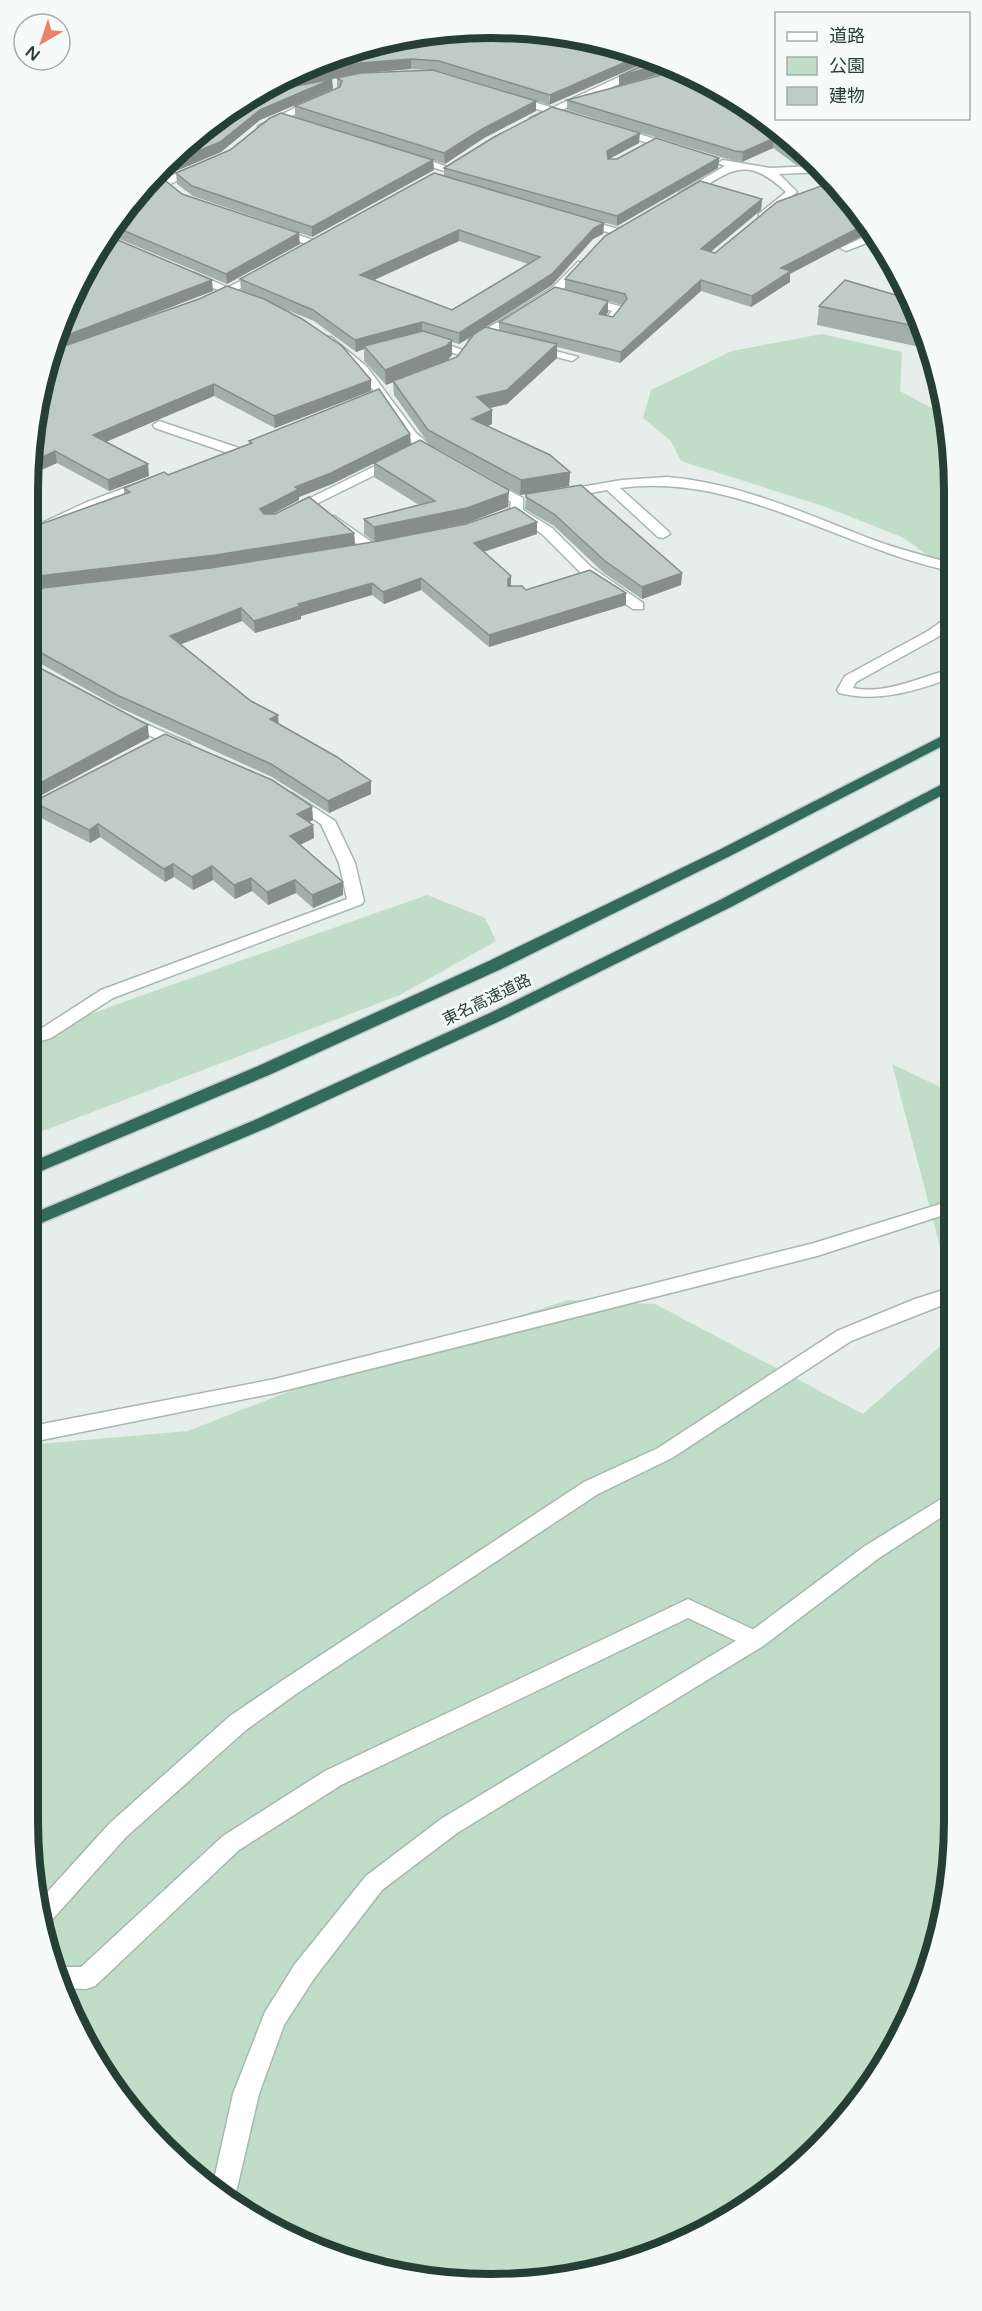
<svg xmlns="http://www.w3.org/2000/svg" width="982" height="2311" font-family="'Varela Round','Noto Sans JP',sans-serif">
<rect width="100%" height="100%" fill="#e5eeea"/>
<path fill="#c0ddc7" d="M822,334L902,352L900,391L947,416L951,430V573L904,538L826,507L681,461L671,441L643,418L651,390L732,351Z
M427,895L485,918L496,941L400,995L27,1137V1039L112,1006Z
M892,1064L953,1093V1296Z
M568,1300L655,1304L863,1414L954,1334L955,1820L930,1969L893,2052L840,2126L723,2222L640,2259L552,2280L401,2275L259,2222L142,2126L89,2052L52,1969L27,1820V1429L39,1444L188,1431L308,1384Z"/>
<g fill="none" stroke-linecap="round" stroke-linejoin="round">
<defs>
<path id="street" d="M513,96L574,114L575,116L570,119L510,101L508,99Z
M317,97L322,100L320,102L267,128L258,126Z
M617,127L677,146L678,148L673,151L613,132V128Z
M406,155H414L453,169L448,172L406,159Z
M723,160L770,168L817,166L822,172L779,174L797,192L763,219L759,218V214L786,192C744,152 729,173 687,197H679V193L725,166L718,163Z
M198,165L203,168L202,170L170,184L140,189L145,182L163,179Z
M582,219L622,230L623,232L618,235L578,224L577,222Z
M277,228L319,242L320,244L315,247L273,233L272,231Z
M873,233L877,239L846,251L840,248Z
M578,262L588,264L561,291L477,344H469V340L553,287Z
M187,273H195L250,297L240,299L187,277Z
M585,297L623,307L625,309L611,327H603L601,325L612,311L581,302V298Z
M323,337H331L367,367L416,433L439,453V459C417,464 379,396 365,379C352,365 338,352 323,341Z
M425,340H433L469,352L463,356L425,344Z
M529,344L578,357L572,361L529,350Z
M159,421L239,448L241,451L239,454H231L155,428L153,425Z
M395,456L399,457V463L298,513L293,514L286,510Z
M667,477C741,483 808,515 876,541C901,550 926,556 951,563V571C840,548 737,472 620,488L668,531L670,534L663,538L658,537L607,490L563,498L557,494L563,490L622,480Z
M146,480L152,484L151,487L27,539V530L87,502Z
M489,480L523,498V510L552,528L591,567L643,603V609H633L581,573L542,534L515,516L502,523H492V517L510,509L511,502L484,487V481Z
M334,516L376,545V551H366L329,523V517Z
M952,614V625L938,637L856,682L853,688C887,695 919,677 952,669V678C914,691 878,703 839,693L837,690L845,676L928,631Z
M127,716L189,743L191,746L184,750L179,749L122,723L120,720Z
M54,792L62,797L59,800L27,817V806Z
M292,793L335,821L355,863L364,901L362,904L113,998L51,1038L27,1045V1034L39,1030L101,990L347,899L339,863L321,824L287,801L284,798L287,795Z
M953,1200V1212L817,1256L275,1393L27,1443V1427L275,1379L814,1243Z
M953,1287V1301L851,1341L672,1458L598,1494L296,1694L246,1730L126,1837L51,1921L44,1924L40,1900L110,1823L230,1716L280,1682L584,1482L658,1448L837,1331L915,1299Z
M688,1599L763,1634L766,1640L763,1646L755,1649L747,1646L688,1618L341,1785L239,1850L95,1986L86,1989L60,1988L51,1967H81L223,1836L325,1771Z"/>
<path id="secondary" d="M656,60L663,64L539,120L530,118Z
M261,271L267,274L265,276L214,301L204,299Z
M954,1491V1509L879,1558L763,1646L457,1833L382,1890L313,1980L284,2025L259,2094L234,2201L213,2184L233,2094L265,2012L295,1964L366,1876L441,1819L747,1634L865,1546Z"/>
<path id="highway" d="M952,731V741L730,856L501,969L269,1075L27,1177V1164L256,1067L489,961L719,850Z
M952,779V790L731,907L502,1020L269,1127L27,1229V1216L257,1119L490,1013L720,900Z"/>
</defs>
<use href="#street" stroke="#a8b6b1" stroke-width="3"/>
<use href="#secondary" stroke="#a4b9b1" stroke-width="3"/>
<use href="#highway" stroke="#c2c9c7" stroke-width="3"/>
<use href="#street" fill="#fff" fill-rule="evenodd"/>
<use href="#secondary" fill="#fff" fill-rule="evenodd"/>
<use href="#highway" fill="#326a5c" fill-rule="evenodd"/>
</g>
<path fill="#a3afaa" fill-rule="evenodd" d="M552,31L549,105L439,71H435L536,101V111L484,138L445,164L433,160L434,170L312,237L193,196L177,184L176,173L391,147L295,117V106L337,88V78L431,70L411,69L361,73L317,82L332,79L333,89L260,120L221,152L162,177L154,178L182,194L300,244L227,284L107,234L142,185L286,75Z
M567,100L773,123L859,208L790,274V282L751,307L701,291L620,363L557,347V358L507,404L490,408L492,424L487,426L570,472L569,486L520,495L429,444L394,395L393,382L386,385L364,361V349L356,352L314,321L277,306L371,380V391L275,428L214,396L105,442L149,476L109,491L57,463L30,475L52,342L213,291L117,328L249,294L241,290L240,279L444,176V168L639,143L609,159L719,158L718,168L617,226L564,211L604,223L603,234L593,239L552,285L486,327L499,330V322L608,301V312L606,316L613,317L623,305L565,290V279L762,199L761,210L710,252L715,253L824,185L810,175L811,165H796L773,148L742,162L734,161L567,110ZM459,241L528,264L452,310L374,280ZM473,336L457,357L447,360L452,355V342L459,344Z
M819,306L920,313L929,349L817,325Z
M410,434L411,445L509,504L508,507L467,523L375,542L364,534V519L419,505L374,477V463L332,484L299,497V500L273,514L354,533L355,545L217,567L41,588L124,494V488L168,475L249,444V441Z
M526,497L682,573L681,585L642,599L604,573L554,526L525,509Z
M537,534L483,552L511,576V586L526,590L626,593V605L489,647L421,590L384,604L372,595L301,616V619L255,633L242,621L181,644L251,701L278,715V724L371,781V794L329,813L272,777L118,707L27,656V594Z
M33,802L312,807L313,820L309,822L313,825L314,838L300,845L343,895L313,908L296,893L268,905L252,891L235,899L213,880L193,890L174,877L165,882L100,837L90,843L35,815Z"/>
<path fill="#858e8b" d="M644,54L654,59L549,105L550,95Z
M411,59V69L361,73L253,95L277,80L360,63Z
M663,64L675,70L619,86V76Z
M332,79L333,89L260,120L221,152L162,177L148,179L162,166L260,110Z
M536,101V111L484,138L445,164L444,153L484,128Z
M640,133L639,143L607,160V151Z
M774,138L773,148L742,162L743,152Z
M719,158L718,168L617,226V216Z
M433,160L434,170L312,237V227Z
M762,199L761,210L701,260V249Z
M604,223L603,234L593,239L552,285L459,344V333L594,228Z
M868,223L872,231L790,274V282L751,307L752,296L781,268Z
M459,230V241L361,286L360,275Z
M299,233L300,244L227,284L226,274Z
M212,280L213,291L50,353L52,341Z
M701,280V291L620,363L621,352Z
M608,301V312L599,325V314Z
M422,322V334L364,346V349L356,352L355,340Z
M452,340V355L447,361L386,385L385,370Z
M557,344V358L507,404L477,411V397Z
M371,380V391L275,428L274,416Z
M214,384V396L94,447L93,435Z
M492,410V424L472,434V419Z
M410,434L411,445L332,484L299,497V500L261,520L260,509L295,487Z
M55,451L57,463L30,475L32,462Z
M148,464L149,476L109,491L108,480Z
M570,472L569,486L520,495L521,480Z
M509,490L508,507L467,523L375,542L374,527Z
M37,510L38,522L27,529V516Z
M537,522V534L474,555V543Z
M354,533L355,545L217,567L41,588L27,594V581L39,576Z
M682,573L681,585L642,599V587Z
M511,576V588L508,591V579Z
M421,578V590L384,604L383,592Z
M372,583V595L301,616V619L255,633L254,621L298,604Z
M626,593V605L489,647V635Z
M241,608L242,621L171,648L170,636Z
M278,715L279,727L270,719Z
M148,725L149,738L27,803V790Z
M371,781V794L329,813L328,801Z
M312,807L313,820L298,827L297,814Z
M98,824L100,837L90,843L89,830Z
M313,825L314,838L291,849L290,836Z
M173,864L174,877L165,882L164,869Z
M212,866L213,880L193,890L192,877Z
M251,878L252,891L235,899L234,885Z
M295,880L296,893L268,905L267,892Z
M343,882V895L313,908L312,895Z"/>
<path fill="#becbc6" stroke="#858e8b" stroke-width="1.5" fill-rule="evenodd" d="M461,28L552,31L640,52L644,54L550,95L439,61L411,59L360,63L277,80L286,75L371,43Z
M656,60L663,64L619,76Z
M433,70L536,101L484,128L444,153L295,106L340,87L342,81L337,78L361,73Z
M676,71L773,123L805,154H797L774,138L743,152L735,151L567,100Z
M332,79L260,110L220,142L162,166L209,123L256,94Z
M552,107L640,133L607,151L608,159H617L656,138L719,158L617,216L444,168L494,137Z
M281,113L433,160L312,227L192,186L176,173L230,150L270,118Z
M811,164H815L826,176Z
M434,173L604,223L594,228L552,274L459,333L422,322L355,340L313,310L240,279ZM459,230L540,257L452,310L360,275Z
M149,178H162L182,194L299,233L226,274L113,226L142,185Z
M700,181L762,199L701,249L715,253L777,202L832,182L859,208L868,223L781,268L791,271L752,296L701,280L621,352L499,322L555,287L608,301L599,314L613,317L627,299L625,294L565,279L605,236Z
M106,235L212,280L52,341L89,259Z
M845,280L912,300L920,313L924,328L819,306Z
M227,286L264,299L302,319L342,346L371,380L274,416L214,384L93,435L148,464L108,480L55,451L32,462L50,351L199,299Z
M485,327L557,344L507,390L477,397L492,410L472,419L550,455L570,472L521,480L428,430L393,381L457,357L474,334Z
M423,331L452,340L446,346L385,370L364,346Z
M379,389L410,434L331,473L295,487L299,489L260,509L264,514H275L309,497L354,533L216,555L39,576L27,581V529L130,492L124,488L164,472L168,475L252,443L249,441Z
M420,440L509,490L508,493L467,508L374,527L364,519L435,501L374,463Z
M581,485L682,573L642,587L605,561L554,514L526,497V494Z
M27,506L37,510L27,516Z
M515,507L537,522L474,543L511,576L508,579V586H522L526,590L590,570L626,593L489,635L421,578L383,592L372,583L298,604L300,606L254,621L241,608L170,636L251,701L278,715L270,719L337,757L371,781L328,801L271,764L117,695L27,645V594L43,588L211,568L379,541L466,524Z
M27,660L40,668L148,725L27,790Z
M165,734L272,780L310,805L312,807L297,814L313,825L290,836L343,882L312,895L295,880L267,892L251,878L234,885L212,866L192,877L173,864L164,869L98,824L89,830L33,802Z"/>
<g text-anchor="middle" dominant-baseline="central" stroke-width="5" stroke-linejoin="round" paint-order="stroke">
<g font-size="16" fill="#253f37" stroke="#f6faf8">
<text transform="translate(487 1000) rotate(-26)">東名高速道路</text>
</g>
</g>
<path d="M0 0H982V2311H0ZM491 38H491A453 453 0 0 1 944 491V1821A453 453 0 0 1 491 2274H491A453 453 0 0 1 38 1821V491A453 453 0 0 1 491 38Z" fill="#f6faf8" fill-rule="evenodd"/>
<path fill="none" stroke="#253f37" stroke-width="8" d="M491 38H491A453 453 0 0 1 944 491V1821A453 453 0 0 1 491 2274H491A453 453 0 0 1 38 1821V491A453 453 0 0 1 491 38Z"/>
<rect x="775" y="12" width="195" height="108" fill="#f6faf8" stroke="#a2afab" stroke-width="1.5"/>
<rect x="787" y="32" width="30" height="9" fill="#ffffff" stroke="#a2afab" stroke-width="1.5"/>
<text x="829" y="42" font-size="18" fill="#253f37">道路</text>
<rect x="787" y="57" width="30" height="18" fill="#c0ddc7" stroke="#a2afab" stroke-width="1.5"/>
<text x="829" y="72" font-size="18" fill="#253f37">公園</text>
<rect x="787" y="87" width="30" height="18" fill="#becbc6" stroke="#a2afab" stroke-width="1.5"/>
<text x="829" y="102" font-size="18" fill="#253f37">建物</text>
<g transform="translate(42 42) rotate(219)"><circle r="28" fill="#f6faf8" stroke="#a2afab" stroke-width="1.5"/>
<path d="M0-4.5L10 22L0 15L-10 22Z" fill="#eb8267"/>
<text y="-9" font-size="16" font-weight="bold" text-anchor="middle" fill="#253f37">N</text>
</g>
</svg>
